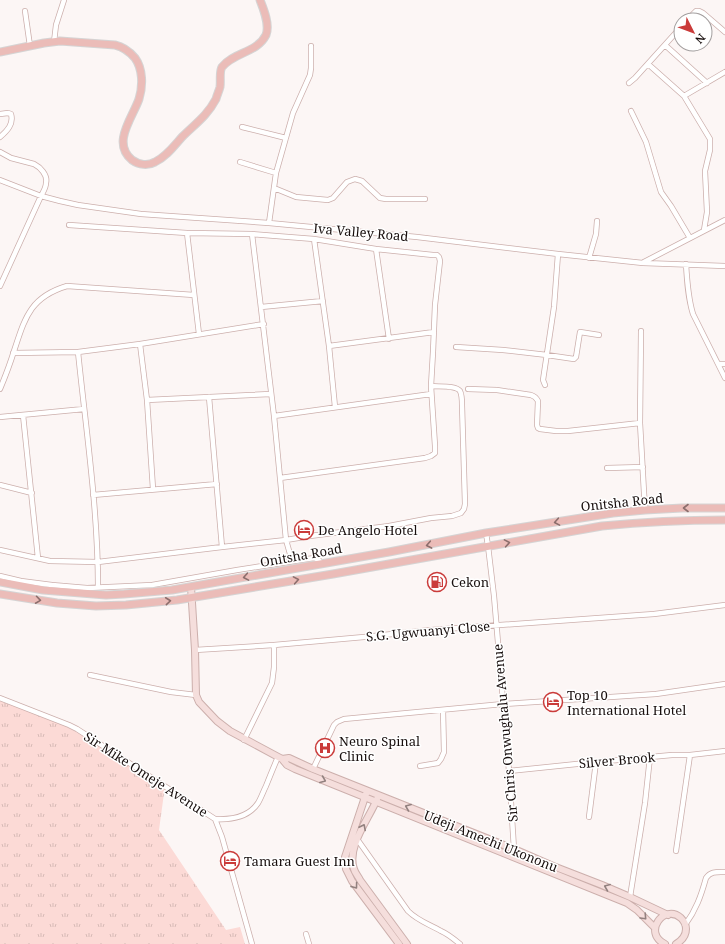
<svg xmlns="http://www.w3.org/2000/svg" width="725" height="944" font-family="'Noto Serif',serif">
<defs>
<pattern id="grass-tufts" width="24" height="20" patternUnits="userSpaceOnUse"><rect width="24" height="20" fill="#fcdad6"/><path d="M3 7l-1-3M5 7V3M7 7l1-3M15 17l-1-3M17 17v-4M19 17l1-3" fill="none" stroke="#d7bab6"/></pattern>
</defs>
<rect width="100%" height="100%" fill="#fcf6f5"/>
<path fill="url(#grass-tufts)" d="M0,699L69,725L165,786L159,830L226,930L240,927L245,944H0Z"/>
<g fill="none" stroke-linecap="round" stroke-linejoin="round">
<defs>
<path id="street" d="M25,11L30,46
M687,20L696,11H699L703,13L725,32
M54,42L56,25L64,0
M665,45L707,83
M648,64L684,96L710,139V150L705,171L707,212L704,230
M629,83L635,78L681,27
M684,96L725,72
M631,111L646,142L661,192L671,206L690,238
M0,114L8,113L11,114C14,124 7,131 0,137
M242,127L286,138
M0,152L11,158L34,164C40,167 48,175 46,183C46,188 43,192 41,196L0,286
M240,162L276,173
M0,180L41,196L60,201L78,205L141,214L269,223L417,237L558,254L643,263L725,266
M274,188L296,197L328,200L333,198L347,182L355,179L362,181L380,198L386,199H425
M269,223L276,173L293,113L310,75L311,68V46
M69,225L187,233L252,234L314,239L376,249L433,255H437L439,257L440,261L435,305L433,352L431,386L435,446V453L431,456L425,458L280,478
M187,233L199,334
M252,234L274,416L286,540L292,561
M314,239L329,346L335,407
M376,249L389,339
M589,258L596,234L597,221
M644,262L725,220
M686,264C687,281 688,298 693,314L725,378
M261,307L323,301
M641,331L640,423L645,510
M140,344L147,400L153,489
M329,346L434,332
M456,347L503,350L547,355L574,359L576,357L580,332L599,335
M78,352C86,430 98,509 98,587
M13,353L78,352L140,344L264,324
M719,364H725
M545,385L543,380L554,307L558,254
M0,389C5,377 10,364 14,351C25,318 30,297 67,286L194,295
M468,389L497,390L531,395C534,396 536,397 538,401L537,425L538,428L540,429L556,431H568L640,423
M209,397L222,547
M147,400L271,394
M23,415L38,558
M274,416L431,394
M0,417L84,409
M607,468L643,467
M0,485L32,493
M93,495L217,484
M486,533L488,546L494,596L509,771L514,849
M0,550L50,561L98,562L222,547L286,540L310,536L389,526L431,518L452,516L461,513L464,509L465,504L462,405C462,401 462,395 460,391C456,385 438,387 431,386
M0,576L21,581L52,585L87,588L152,585L237,570L314,558L319,560L321,564
M195,650L274,645L364,637L431,630L654,614L725,605
M90,675L171,692L196,695
M0,698L69,725L77,729L215,819L222,837L252,944
M244,740L272,683L274,667V645
M420,766L438,763L441,759L444,752L443,710
M313,769L334,725L337,722L344,719L503,704L656,694L725,684
M509,771L596,762L672,755H690L725,751
M589,817L596,762
M215,819C231,820 248,818 258,803C261,798 263,792 266,786C270,776 274,766 278,757
M357,839L408,911C418,921 429,924 441,931C448,934 454,939 460,944
M676,851L690,755
M630,897L645,803L650,757
M685,925C696,910 701,896 706,878C711,871 717,872 725,872
M306,934L309,944"/>
<path id="secondary" d="M191,587L195,650L196,695L199,702L217,721L230,731L282,759L287,765L295,769L627,903L637,910L655,928
M282,759L289,758L313,769L514,849L553,866L602,885L630,897L668,915
M366,794L345,857L346,869L352,881L399,944
M377,799C369,819 346,847 354,869C355,873 358,876 360,880L407,944
M665,944C642,933 664,903 681,918C684,921 686,925 686,929C686,936 681,941 676,944"/>
<path id="primary" d="M0,52L44,43L60,41L115,45C124,47 129,51 135,58C143,69 143,86 139,99C133,117 111,143 132,160C139,165 148,166 155,162C166,157 174,146 182,137C195,124 207,116 216,99C217,95 219,91 220,87C221,82 219,71 222,67C234,52 257,53 266,35C270,25 264,10 260,0
M0,582L43,590L106,595L124,594L172,590L389,552L486,533L613,513L645,510L682,508H725
M0,594L57,603L96,606L126,605L177,600L333,574L602,526C643,522 684,520 725,520"/>
</defs>
<use href="#street" stroke="#ccafac" stroke-width="6"/>
<use href="#secondary" stroke="#ccafac" stroke-width="8"/>
<use href="#primary" stroke="#d5d4d4" stroke-width="9"/>
<use href="#street" stroke="#fff" stroke-width="4.5"/>
<use href="#secondary" stroke="#f5dedc" stroke-width="6"/>
<use href="#primary" stroke="#ebbcb8" stroke-width="7"/>
</g>
<defs><path id="oneway-chevron" d="M-2-3.5L2.5 0L-2 3.5" fill="none" stroke-width="1.6" stroke-linecap="round" stroke-linejoin="round"/></defs>
<g stroke="#8c6e6c">
<use href="#oneway-chevron" transform="translate(686 508) rotate(180)"/>
<use href="#oneway-chevron" transform="translate(557 522) rotate(170)"/>
<use href="#oneway-chevron" transform="translate(507 543) rotate(-10)"/>
<use href="#oneway-chevron" transform="translate(429 545) rotate(169)"/>
<use href="#oneway-chevron" transform="translate(246 577) rotate(170)"/>
<use href="#oneway-chevron" transform="translate(296 580) rotate(-10)"/>
<use href="#oneway-chevron" transform="translate(38 600) rotate(8)"/>
<use href="#oneway-chevron" transform="translate(168 601) rotate(-6)"/>
</g>
<g stroke="#92817f">
<use href="#oneway-chevron" transform="translate(323 780) rotate(22)"/>
<use href="#oneway-chevron" transform="translate(408 807) rotate(-158)"/>
<use href="#oneway-chevron" transform="translate(363 827) rotate(-63)"/>
<use href="#oneway-chevron" transform="translate(355 886) rotate(54)"/>
<use href="#oneway-chevron" transform="translate(607 887) rotate(-158)"/>
<use href="#oneway-chevron" transform="translate(644 917) rotate(47)"/>
</g>
<defs>
<symbol id="hotel-ring" viewBox="-11 -11 22 22"><circle r="9.5" fill="#fff" stroke="#ca3b3a" stroke-width="1.5"/><path d="M-6-4.5h1.5V1H6V5H4.5V3h-9V5H-6ZM-4 0a1.8 1.8 0 1 1 3.6 0ZM.5 0V-2.5h3Q6-2.5 6 0Z" fill="#ca3b3a"/></symbol>
<symbol id="fuel-ring" viewBox="-11 -11 22 22"><circle r="9.5" fill="#fff" stroke="#ca3b3a" stroke-width="1.5"/><path d="M-5.5-6h7V0h2V4h1.3V-2.5L3-4.5l.8-.8L6-3V5H2.5V1h-1V6h-7ZM-4.2-4.7v3.2H.2V-4.7Z" fill="#ca3b3a"/></symbol>
<symbol id="hospital-ring" viewBox="-11 -11 22 22"><circle r="9.5" fill="#fff" stroke="#ca3b3a" stroke-width="1.5"/><path d="M-5-5h3v3.5h4V-5h3V5h-3V1.5h-4V5h-3Z" fill="#ca3b3a"/></symbol>
</defs>
<g fill-rule="evenodd">
<use href="#hotel-ring" x="293" y="519" width="22" height="22"/>
<use href="#fuel-ring" x="426" y="571" width="22" height="22"/>
<use href="#hotel-ring" x="542" y="691" width="22" height="22"/>
<use href="#hospital-ring" x="314" y="737" width="22" height="22"/>
<use href="#hotel-ring" x="219" y="850" width="22" height="22"/>
</g>
<g text-anchor="middle" dominant-baseline="central" stroke-width="3" stroke-linejoin="round" paint-order="stroke">
<g font-size="13" fill="#180f0e" stroke="#fff">
<text transform="translate(361 232) rotate(5)">Iva Valley Road</text>
<text transform="translate(622 502) rotate(-6)">Onitsha Road</text>
<text transform="translate(301 555) rotate(-10)">Onitsha Road</text>
<text transform="translate(428 631) rotate(-5)">S.G. Ugwuanyi Close</text>
<text transform="translate(505 733) rotate(-95)">Sir Chris Onwughalu Avenue</text>
<text transform="translate(617 760) rotate(-5)">Silver Brook</text>
<text transform="translate(146 774) rotate(33)">Sir Mike Omeje Avenue</text>
<text transform="translate(491 841) rotate(22)">Udeji Amechi Ukononu</text>
</g>
<g font-size="13" fill="#180f0e" stroke="#fff" text-anchor="start">
<text x="318" y="530">De Angelo Hotel</text>
<text x="451" y="582">Cekon</text>
<text x="567" y="695">Top 10<tspan x="567" dy="15">International Hotel</tspan></text>
<text x="339" y="741">Neuro Spinal<tspan x="339" dy="15">Clinic</tspan></text>
<text x="244" y="861">Tamara Guest Inn</text>
</g>
</g>
<g transform="translate(693 32) rotate(132)"><circle r="19" fill="#ffffff" stroke="#a39f9f"/>
<path d="M0-3L7 15L0 10L-7 15Z" fill="#ca3b3a"/>
<text y="-6" font-size="11" font-weight="bold" text-anchor="middle" fill="#180f0e">N</text>
</g>
</svg>
